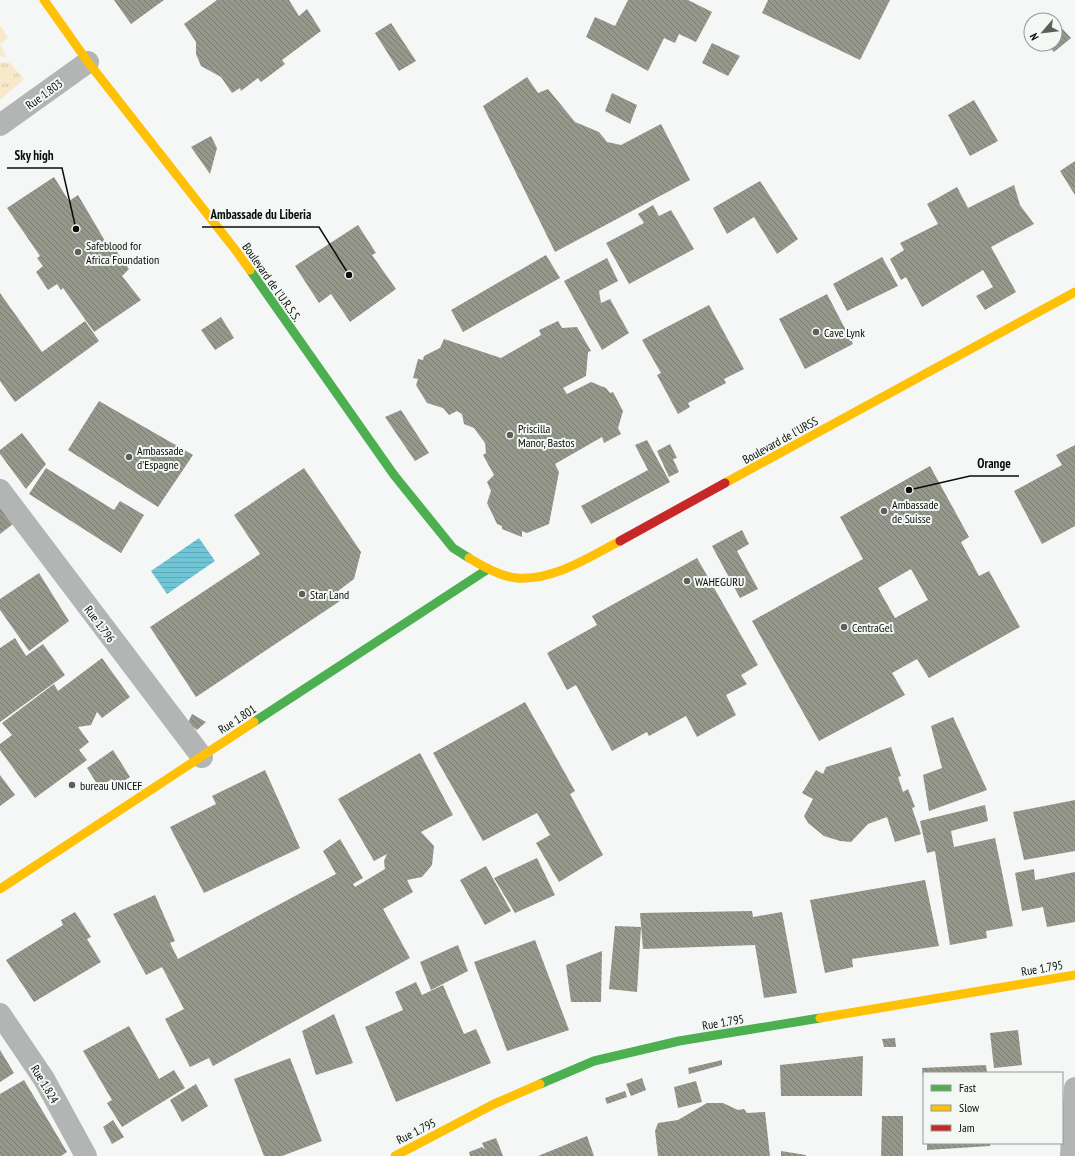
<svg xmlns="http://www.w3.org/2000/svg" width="1075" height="1156" font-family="'PT Sans Narrow',sans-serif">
<defs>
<pattern id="grass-tufts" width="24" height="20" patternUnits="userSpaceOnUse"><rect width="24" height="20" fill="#f8e9ca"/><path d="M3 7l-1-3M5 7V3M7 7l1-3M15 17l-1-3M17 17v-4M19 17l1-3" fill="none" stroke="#d3c7ac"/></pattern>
<pattern id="water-rules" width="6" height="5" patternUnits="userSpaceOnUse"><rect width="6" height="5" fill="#70c6d6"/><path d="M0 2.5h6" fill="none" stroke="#60a9b6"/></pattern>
<pattern id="building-back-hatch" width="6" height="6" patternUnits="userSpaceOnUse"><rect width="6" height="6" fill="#96988b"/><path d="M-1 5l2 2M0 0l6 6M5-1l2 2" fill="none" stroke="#797a70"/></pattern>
</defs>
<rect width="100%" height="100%" fill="#f4f7f5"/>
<path fill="url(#grass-tufts)" d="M0,25L8,38L0,44L7,57L0,56Z
M0,62L10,63L24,79L0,100Z"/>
<path fill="url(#water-rules)" d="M199,538L215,561L167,594L151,571Z"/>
<path fill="url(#building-back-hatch)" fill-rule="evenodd" d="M114,0H164L131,24Z
M217,0H289L299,16L307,9L321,31L282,60L285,64L261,82L258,78L241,91L240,88L232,93L221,77L201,66L196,54V42L184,24Z
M628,0H688L712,12L696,42L679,34L675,43L664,38L648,71L586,37L595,17L615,26Z
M768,0H890L860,60L762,13Z
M1055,21L1071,38L1054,52L1047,44H1055Z
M391,23L416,61L399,71L375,33Z
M712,43L740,56L728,76L702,63Z
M527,77L538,93L548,89L575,122L599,132L607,142L621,145L661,124L690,180L555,252L483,106Z
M612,93L637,105L630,124L605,111Z
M974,100L998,141L970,156L948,115Z
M211,136L217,148L210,174L191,147Z
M1075,161V195L1060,171Z
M54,177L69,201L78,195L108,246L115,249L129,269L122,276L141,300L94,332L63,288L61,290L57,284L48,290L36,272L43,266L37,258L40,256L7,208Z
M760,181L798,239L777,254L754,217L727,234L713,208Z
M1014,185L1020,205L1034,224L991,247L1016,292L985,310L976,296L993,287L983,270L922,307L906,277L901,280L890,259L904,250L900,243L938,224L927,204L957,187L968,208Z
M653,205L659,216L671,210L694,249L629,284L606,243L644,223L638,214Z
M358,225L376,253L372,255L396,289L350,322L331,294L319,303L295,266Z
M546,255L560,278L463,332L451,310Z
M882,257L898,286L847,311L833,284Z
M607,258L618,281L599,291L601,303L610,299L629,333L602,350L564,281Z
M0,293L42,352L85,321L99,341L15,402L0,381Z
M827,294L853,344L805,369L779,319Z
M709,305L744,369L724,379L726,383L688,403L690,407L678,414L657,375L661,373L642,340Z
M221,317L234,338L215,350L201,330Z
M558,321L562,328L577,327L591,351L588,352L586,376L563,388L567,394L591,382L606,388L610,393L613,392L623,411L618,428L621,434L604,443L602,437L555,464L559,472L549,524L527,533L522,531V537L502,529V526L497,524L487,503L491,491L487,482L494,475L483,455L486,453L485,443L474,428L464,424L462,414L457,411L449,415L443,408L427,403L416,385L418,379L413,378L418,359L423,360L424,356L440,348L444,339L501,358L541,335L539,330Z
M99,401L193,455L158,507L68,450Z
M401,410L429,453L415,461L385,417Z
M22,433L46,464L26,489L0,454V450Z
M647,440L670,482L591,524L581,506L648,470L635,445Z
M670,444L677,458L673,459L679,472L669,477L657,451Z
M1075,445V526L1042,544L1014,491L1062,465L1056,455Z
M930,466L969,537L961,542L979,576L989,571L1020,627L929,678L917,659L892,673L905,695L819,741L752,621L863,559L840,517ZM911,569L928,600L895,618L878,588Z
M46,468L114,510L120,501L144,515L121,553L29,494Z
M304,468L361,552L354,579L338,591L343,599L196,697L150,627L260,554L234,515Z
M0,507L13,524L0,534Z
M742,530L749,544L737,551L758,589L740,598L712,546Z
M697,558L758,665L741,675L747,684L726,695L736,715L697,737L686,716L649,736L647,732L612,751L576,685L567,690L547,653L597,625L592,616Z
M39,573L69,621L29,651L0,610V599Z
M15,638L26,656L43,644L65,675L0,722V648Z
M102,658L130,697L102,718L97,712L91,725L78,727L89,742L79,750L87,760L35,798L0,750V744L12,735L2,723L54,684L58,691Z
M525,702L575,791L570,794L603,855L559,882L536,843L550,835L537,813L483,841L433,753Z
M192,714L206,722L197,730L188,723Z
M953,717L987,790L929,811L923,775L942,768L931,726Z
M891,747L901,776L898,777L903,792L908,789L915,807L912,808L921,834L895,842L887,817L868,824L851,842L840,841L824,836L808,823L804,816L813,799L802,793L816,770L823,774L826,767Z
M113,750L130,777L116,786L112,779L99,787L87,768Z
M420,753L453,815L421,832L434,846L432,865L422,877L407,880L413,892L383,909L410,958L213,1066L209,1058L190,1067L165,1019L184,1009L162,967L146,975L113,914L155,895L175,941L170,943L178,959L336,874L323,851L340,839L363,878L353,884L355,887L385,869L384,861L387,854L374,861L338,799Z
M265,770L300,848L204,893L170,827L216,804L212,796Z
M0,775L15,795L0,806Z
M1075,800V851L1024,860L1013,812Z
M985,805L988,821L951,831L954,847L995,838L1013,926L986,931L987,938L950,945L935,851L927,853L920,821Z
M537,858L555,895L515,913L494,878Z
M486,866L511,911L485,925L460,880Z
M1034,869L1035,880L1075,872V922L1047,927L1043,907L1022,911L1015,873Z
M925,880L939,946L852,959L853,967L825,973L810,900Z
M752,911L753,917L782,912L797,993L764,998L755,945L643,949L640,913Z
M75,912L91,937L87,939L101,962L34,1002L6,960L63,925L61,920Z
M615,926L641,927L637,992L609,989Z
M535,940L569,1030L507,1051L474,962Z
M458,945L468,971L431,990L420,962Z
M602,951L601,1002H571L566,965Z
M416,982L422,995L443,985L464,1034L476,1029L491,1063L396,1102L365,1027L403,1010L395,992Z
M334,1014L353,1063L316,1075L302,1031Z
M129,1026L159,1079L174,1070L185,1088L122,1127L107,1103L112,1100L83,1051Z
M1018,1030L1022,1065L994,1068L990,1033Z
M895,1038L896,1047H884L882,1039Z
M0,1050L14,1073L0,1082Z
M863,1056L862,1096H781L780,1065Z
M290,1058L322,1141L282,1156H264L234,1079Z
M722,1060V1065L689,1074L688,1068Z
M986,1065L987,1073H924V1077L923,1078L922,1068Z
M642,1078L646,1090L631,1096L626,1084Z
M24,1080L67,1152L61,1156H0V1094Z
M696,1081L702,1102L678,1108L674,1087Z
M196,1084L208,1106L182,1122L170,1100Z
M625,1091L627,1097L607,1104L605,1098Z
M707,1103H723L738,1110L744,1109L747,1113L765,1112L770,1156H658L655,1131L658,1123L678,1120Z
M882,1116H903V1156H881Z
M113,1120L124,1137L112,1144L103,1127Z
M587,1136L594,1156H538Z
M496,1138L503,1156H470L469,1152L482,1147L485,1150L482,1143Z
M927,1143H990V1146L927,1150Z
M781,1151L806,1155V1156H781Z"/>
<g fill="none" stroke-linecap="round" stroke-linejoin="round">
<path stroke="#b3b5b4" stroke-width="22" d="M0,125L88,62
M0,490L202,757
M0,1014L44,1079L86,1156
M1071,1156L1075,1088"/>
<path stroke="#4caf50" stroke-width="9" d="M250,270L394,475L453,548L469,558
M254,722L488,569
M540,1084L594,1061L679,1041L820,1018"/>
<path stroke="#ffc107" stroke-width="9" d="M44,0L88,62L237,252L250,270
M725,483L1075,292
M469,558C482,566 501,577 517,578C553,581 589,557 620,541
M0,889L254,722
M820,1018L1075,975
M395,1156L494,1104L540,1084"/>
<path stroke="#c62828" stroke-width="9" d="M620,541L725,483"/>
</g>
<g fill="#5d5f5d" stroke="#f3f8f4" stroke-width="1.5">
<circle cx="78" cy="252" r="4"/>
<circle cx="816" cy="332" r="4"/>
<circle cx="510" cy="435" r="4"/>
<circle cx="129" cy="457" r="4"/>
<circle cx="884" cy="511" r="4"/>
<circle cx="687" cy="581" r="4"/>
<circle cx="302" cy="594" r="4"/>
<circle cx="844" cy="627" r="4"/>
<circle cx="72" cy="785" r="4"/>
</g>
<g text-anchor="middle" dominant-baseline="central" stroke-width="4" stroke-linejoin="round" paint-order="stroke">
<g font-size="12" fill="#0b0d0b" stroke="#f3f8f4">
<text transform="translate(44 94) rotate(-36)">Rue 1.803</text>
<text transform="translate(272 282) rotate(55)">Boulevard de l'U.R.S.S.</text>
<text transform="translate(780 440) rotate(-29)">Boulevard de l'URSS</text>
<text transform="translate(100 624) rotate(53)">Rue 1.796</text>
<text transform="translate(237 719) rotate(-33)">Rue 1.801</text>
<text transform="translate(1042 968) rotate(-10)">Rue 1.795</text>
<text transform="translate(723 1022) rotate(-10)">Rue 1.795</text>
<text transform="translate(45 1084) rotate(59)">Rue 1.824</text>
<text transform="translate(416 1131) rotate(-27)">Rue 1.795</text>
</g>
<g font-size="12" fill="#0b0d0b" stroke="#f3f8f4" text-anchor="start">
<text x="86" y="245">Safeblood for<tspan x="86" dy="14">Africa Foundation</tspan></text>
<text x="824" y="332">Cave Lynk</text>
<text x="518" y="428">Priscilla<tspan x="518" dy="14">Manor, Bastos</tspan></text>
<text x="137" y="450">Ambassade<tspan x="137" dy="14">d’Espagne</tspan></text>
<text x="892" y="504">Ambassade<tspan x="892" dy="14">de Suisse</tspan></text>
<text x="695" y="581">WAHEGURU</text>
<text x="310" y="594">Star Land</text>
<text x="852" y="627">CentraGel</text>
<text x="80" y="785">bureau UNICEF</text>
</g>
</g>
<path fill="none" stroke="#0b0d0b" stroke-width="1.5" d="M76 229L62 168H7M349 275L319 227H202M909 490L970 476H1019"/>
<g fill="#0b0d0b" stroke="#f3f8f4" stroke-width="1.5">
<circle cx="76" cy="229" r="4"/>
<circle cx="349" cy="275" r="4"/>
<circle cx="909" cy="490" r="4"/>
</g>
<g font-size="13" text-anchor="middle" font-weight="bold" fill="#0b0d0b" stroke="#f3f8f4" stroke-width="4" stroke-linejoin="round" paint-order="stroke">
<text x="34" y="160">Sky high</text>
<text x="261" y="219">Ambassade du Liberia</text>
<text x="994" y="468">Orange</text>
</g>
<rect x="923" y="1072" width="140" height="72" fill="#f3f8f4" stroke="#969a97"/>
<rect x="931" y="1085" width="20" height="6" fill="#4caf50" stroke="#969a97"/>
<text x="959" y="1092" font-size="12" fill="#0b0d0b">Fast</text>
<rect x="931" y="1105" width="20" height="6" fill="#ffc107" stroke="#969a97"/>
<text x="959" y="1112" font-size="12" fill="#0b0d0b">Slow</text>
<rect x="931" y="1125" width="20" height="6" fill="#c62828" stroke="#969a97"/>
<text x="959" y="1132" font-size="12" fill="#0b0d0b">Jam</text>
<g transform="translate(1043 32) rotate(242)"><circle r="19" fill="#f3f8f4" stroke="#969a97"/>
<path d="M0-3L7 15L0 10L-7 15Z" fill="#5d5f5d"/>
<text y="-6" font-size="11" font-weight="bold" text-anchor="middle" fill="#0b0d0b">N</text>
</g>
</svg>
